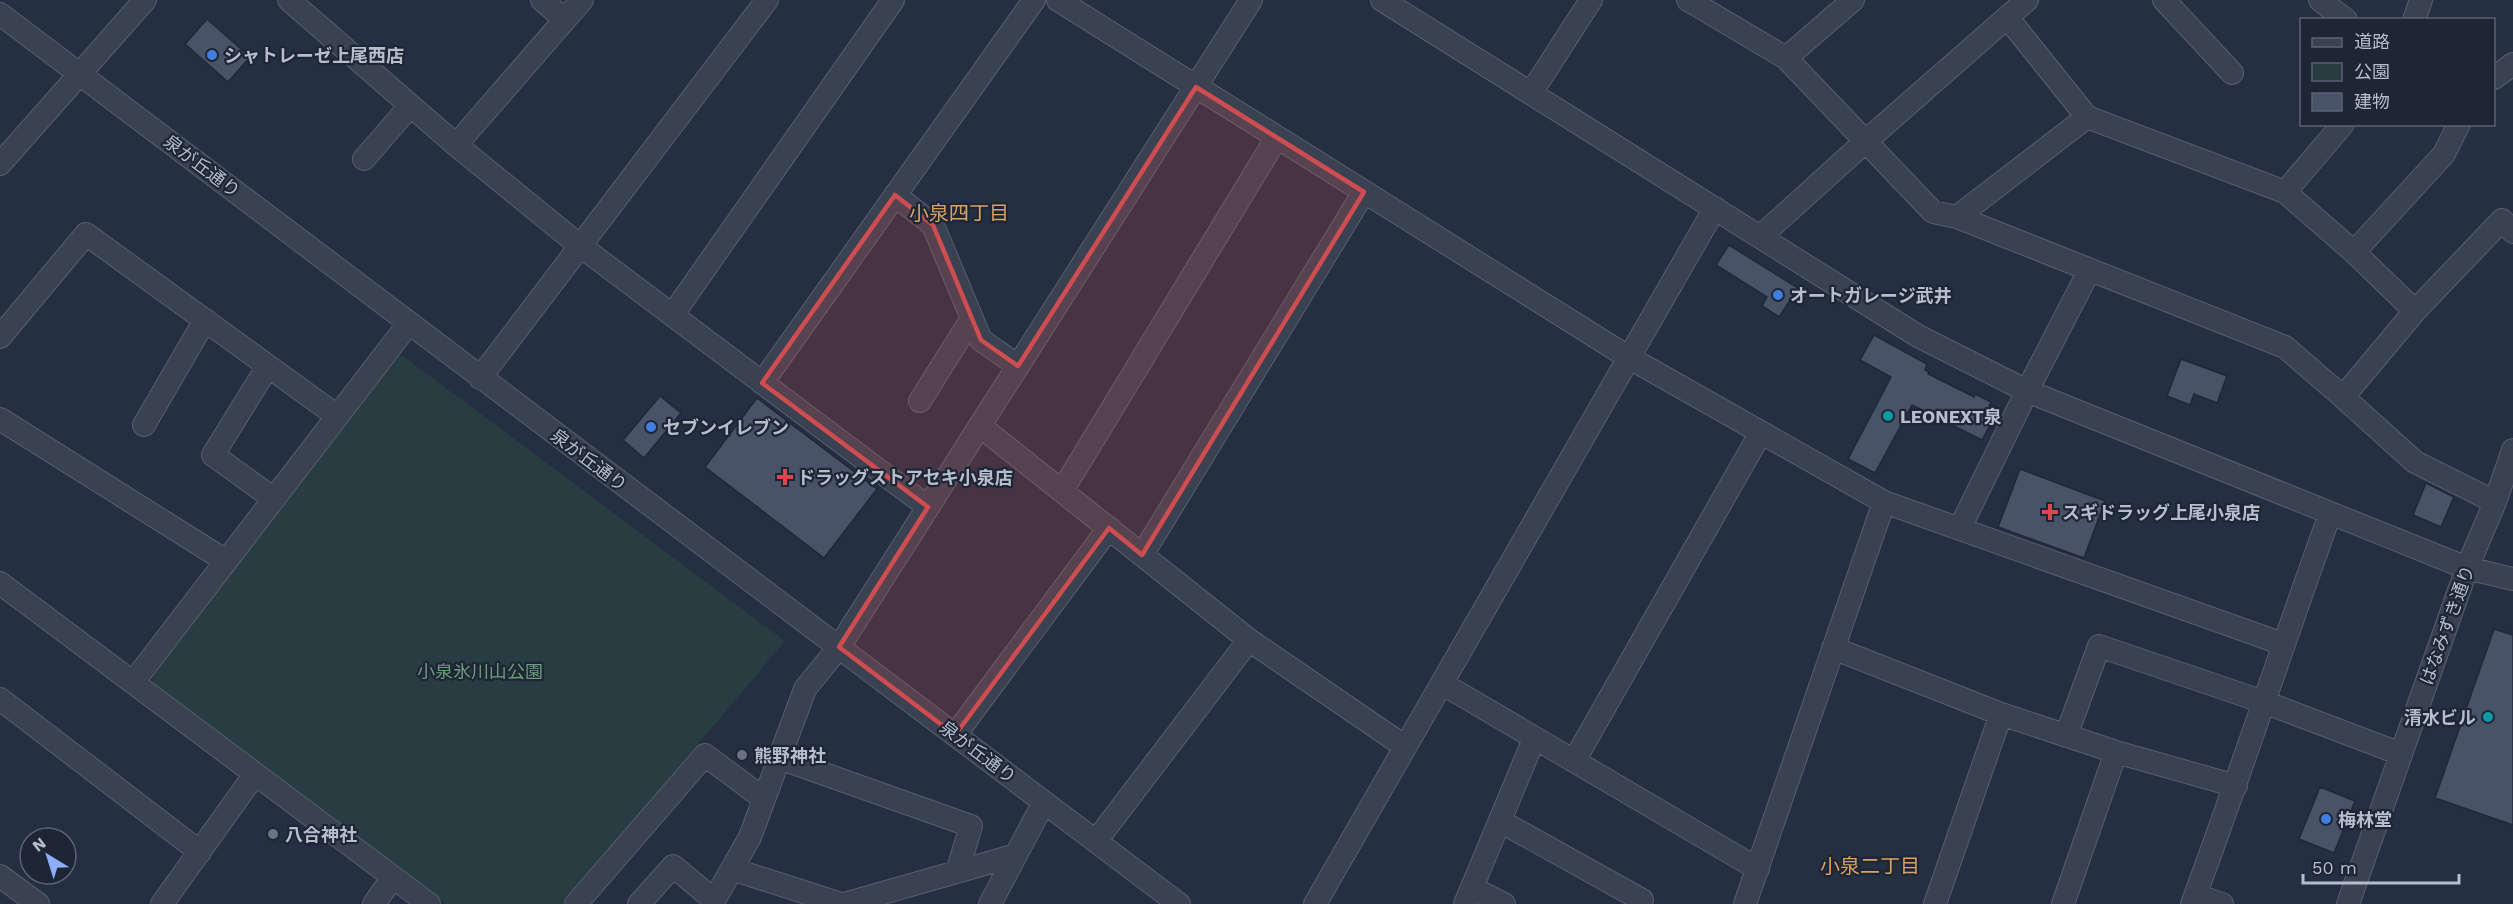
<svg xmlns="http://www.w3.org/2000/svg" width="2513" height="904" font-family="'Work Sans','Noto Sans JP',sans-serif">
<rect width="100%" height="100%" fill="#252f42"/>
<path fill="#273d42" d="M403,356L785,641L563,904H446L154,685L152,675L394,357Z"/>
<path fill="#495368" stroke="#202838" stroke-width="1.5" d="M207,19L250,57L228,82L185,44Z
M1729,245L1798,288L1779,317L1762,306L1767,297L1716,265Z
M1874,335L1927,364L1925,370L1929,372L1928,374L1974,397L1975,394L1991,402L1989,406L1998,410L1982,440L1912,405L1875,473L1848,459L1891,377L1860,360Z
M2181,359L2227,376L2217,403L2194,394L2190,405L2167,396Z
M660,396L681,413L644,458L623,440Z
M757,398L877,489L824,558L705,467Z
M2020,469L2105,501L2084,558L1998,527Z
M2426,483L2454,497L2441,527L2413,515Z
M2494,629L2513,635V825L2435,798Z
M2320,787L2355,801L2334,853L2299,839Z"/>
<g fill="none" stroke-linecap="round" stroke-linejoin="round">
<defs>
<path id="minor" d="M289,0L456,145L579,245L928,507
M542,0L565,20
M1058,0L1628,357L1884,502L2283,644
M1382,0L1918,336L2027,391L2467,568L2513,579
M1688,0L1786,58L1933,212L1957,217L2285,347L2343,397L2415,462L2495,502
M2164,0L2232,73
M2320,0L2346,20
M0,14L1179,904
M2007,17L2087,117L2285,192L2354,252L2415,311
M2414,20L2421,0
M1786,58L1853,0
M2494,78L2513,64
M1531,93L1591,0
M456,145L582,0
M364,159L410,106
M0,164L145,0
M2285,192L2343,124
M895,195L933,225L981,340L1018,366
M1957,217L2087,117
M1761,236L1866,141L2027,0
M2354,252L2444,154L2459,124
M673,314L893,0
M0,337L86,234L337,416
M268,366L213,455L274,499
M480,378L767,0
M762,383L1034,0
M2343,397L2415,311L2502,220L2513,232
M920,401L972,318
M0,419L226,561
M144,425L205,320
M980,426L1249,640L1404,746
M1062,491L1277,137
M1960,528L2027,391L2089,271
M1142,555L1364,192
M0,583L429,904
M1833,648L2001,714L2116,752L2236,786
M134,681L409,323
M1443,684L1758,869
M0,699L200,852
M955,735L1109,528
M2066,736L2099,646L2264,702L2401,754
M779,758L971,826L957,872
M1574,761L1760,434
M1500,821L1642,900L1640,904
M1096,841L1249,640
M732,869L841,904
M0,876L38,904
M1472,888L1504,904
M2196,895L2222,904
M162,904L255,774
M374,904L393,877
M576,904L705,755L764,799
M639,904L673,866L714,900
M712,904L750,837L805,689L839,647L1251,0
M844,904L1016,855
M990,904L1044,802
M1315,904L1715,208
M1465,904L1534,739
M1745,904L1884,502
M1935,904L2001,714
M2063,904L2116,752
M2192,904C2240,775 2283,644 2330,514
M2348,904L2467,568L2495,502L2513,450"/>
</defs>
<use href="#minor" stroke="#575f6e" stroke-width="24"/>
<use href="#minor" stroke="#3a4151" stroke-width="22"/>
</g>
<path fill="#ce4d51" fill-opacity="0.2" stroke="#ce4d51" stroke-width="4.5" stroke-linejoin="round" d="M1196,87L1364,192L1142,555L1109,528L955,735L839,647L928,507L762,383L895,195L933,225L981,340L1018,366Z"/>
<g fill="#3f7fe0" stroke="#1e2636" stroke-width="2">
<circle cx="212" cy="55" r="6"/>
<circle cx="1778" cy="295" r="6"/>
<circle cx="651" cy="427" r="6"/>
<circle cx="2326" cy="819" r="6"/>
</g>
<g fill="#0f9aa8" stroke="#1e2636" stroke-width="2">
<circle cx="1888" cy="416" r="6"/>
<circle cx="2488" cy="717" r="6"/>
</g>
<g fill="#e0444e" stroke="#1e2636" stroke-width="2">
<path d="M782 468h6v6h6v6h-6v6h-6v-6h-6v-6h6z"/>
<path d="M2047 503h6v6h6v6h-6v6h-6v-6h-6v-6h6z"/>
</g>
<g fill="#6b7280" stroke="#1e2636" stroke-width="2">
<circle cx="742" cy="755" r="6"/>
<circle cx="273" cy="834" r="6"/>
</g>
<g text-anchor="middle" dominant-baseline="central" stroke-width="4.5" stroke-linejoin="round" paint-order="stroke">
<g font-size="18" font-weight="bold" fill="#b6bdcb" stroke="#1e2636" text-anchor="start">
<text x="224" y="55">シャトレーゼ上尾西店</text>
<text x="1790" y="295">オートガレージ武井</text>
<text x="1900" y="416">LEONEXT泉</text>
<text x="663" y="427">セブンイレブン</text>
<text x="797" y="477">ドラッグストアセキ小泉店</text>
<text x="2062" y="512">スギドラッグ上尾小泉店</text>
<text x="2476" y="717" text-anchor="end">清水ビル</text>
<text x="754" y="755">熊野神社</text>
<text x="2338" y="819">梅林堂</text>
<text x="285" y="834">八合神社</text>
</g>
<g font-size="18" fill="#b6bdcb" stroke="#1e2636">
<text transform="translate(202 166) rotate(37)">泉が丘通り</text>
<text transform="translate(589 460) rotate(37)">泉が丘通り</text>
<text transform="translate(2447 625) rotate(-70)">はなみずき通り</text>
<text transform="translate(978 752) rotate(37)">泉が丘通り</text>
</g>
<g font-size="18" fill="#6d9d7c" stroke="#1e2636">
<text x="480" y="671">小泉氷川山公園</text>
</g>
<g font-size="20" fill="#d8a165" stroke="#1e2636">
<text x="959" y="213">小泉四丁目</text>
<text x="1870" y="866">小泉二丁目</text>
</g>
</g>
<rect x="2300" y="18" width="195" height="108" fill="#1e2636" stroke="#5b6272" stroke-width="1.5"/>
<rect x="2312" y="38" width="30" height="9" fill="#3a4151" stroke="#5b6272" stroke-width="1.5"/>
<text x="2354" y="48" font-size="18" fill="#b6bdcb">道路</text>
<rect x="2312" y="63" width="30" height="18" fill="#273d42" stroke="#5b6272" stroke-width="1.5"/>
<text x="2354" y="78" font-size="18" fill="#b6bdcb">公園</text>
<rect x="2312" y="93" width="30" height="18" fill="#495368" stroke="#5b6272" stroke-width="1.5"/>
<text x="2354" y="108" font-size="18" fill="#b6bdcb">建物</text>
<g transform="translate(48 856) rotate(322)"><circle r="28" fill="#1e2636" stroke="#5b6272" stroke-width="1.5"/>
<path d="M0-4.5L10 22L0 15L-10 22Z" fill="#8dadfa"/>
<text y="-9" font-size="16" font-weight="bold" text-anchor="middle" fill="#b6bdcb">N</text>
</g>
<path d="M2303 874v9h156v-9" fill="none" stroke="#b6bdcb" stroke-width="3"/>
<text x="2312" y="874" font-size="18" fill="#b6bdcb" stroke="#1e2636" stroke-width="4.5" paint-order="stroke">50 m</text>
</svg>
